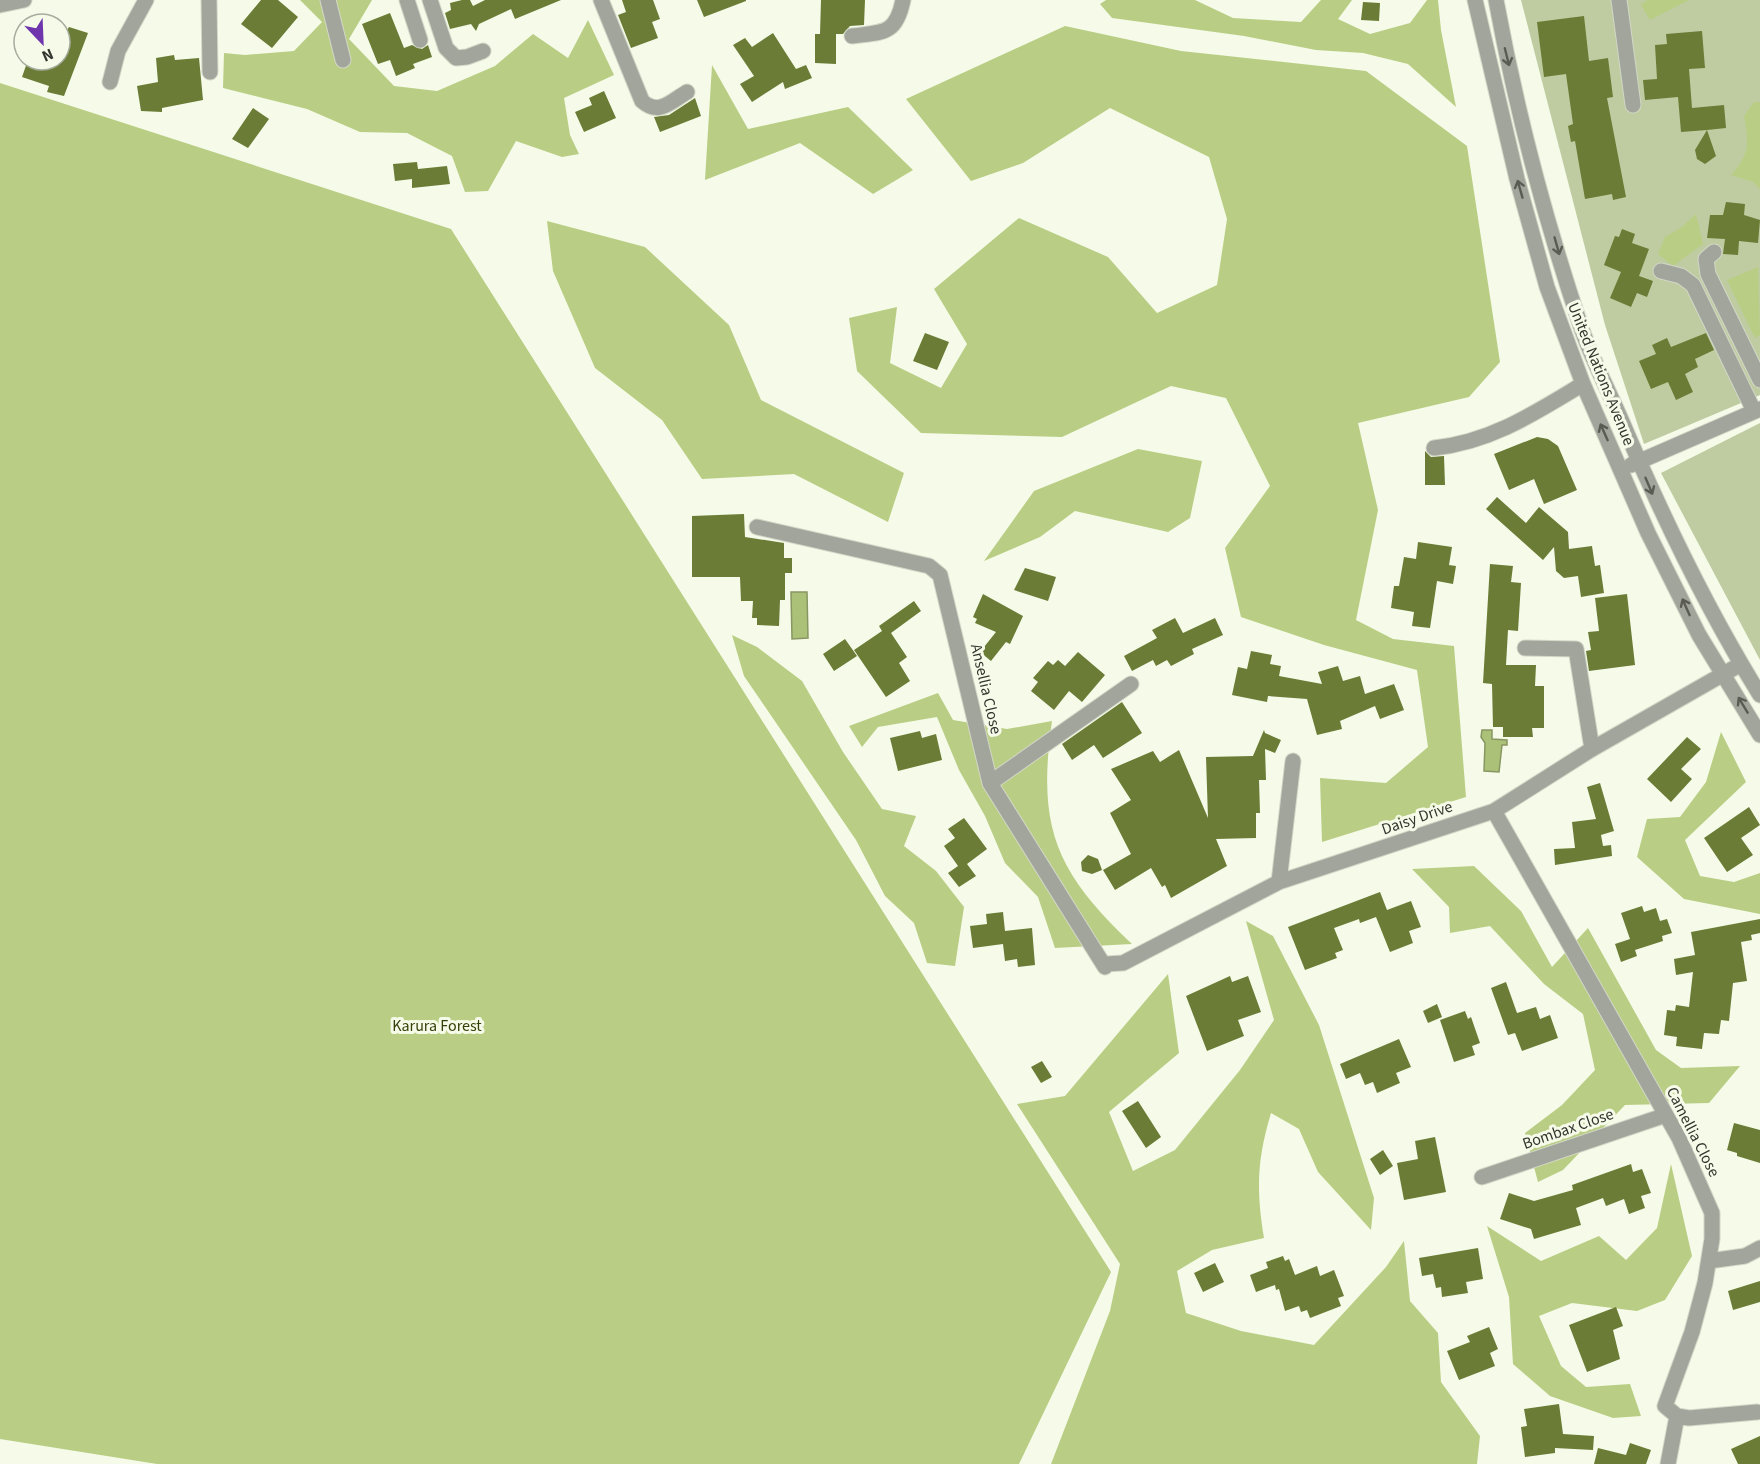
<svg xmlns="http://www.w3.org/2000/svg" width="1760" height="1464" font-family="'Source Sans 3',sans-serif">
<rect width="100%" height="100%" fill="#f5fbe8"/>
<path fill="#bfcca1" d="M1521,0H1760V395L1644,444L1605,325Z
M1760,423V660L1661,473Z"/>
<path fill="#b9ce84" d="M300,0H372L349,39L394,86L437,91L495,66L533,34L568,58L588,20L614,75L564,98L570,135L579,154L562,157L516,141L488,191L465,192L452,156L407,133L360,132L307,109L223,88L224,53L245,55L294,51L322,22Z
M1106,0H1195L1233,18L1301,22L1321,0H1352L1338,19L1370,34L1410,23L1427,0H1438L1441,30L1456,107L1408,64L1363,53L1316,50L1244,36L1112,18L1100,4Z
M1647,0H1689L1650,20L1641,5Z
M1065,26L1181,51L1366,71L1467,146L1500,362L1469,397L1358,423L1378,510L1356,620L1393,639L1454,646L1466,797L1322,842L1320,778L1386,783L1428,747L1417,670L1324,645L1241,617L1225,548L1270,486L1226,398L1171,386L1062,437L921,433L857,371L849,318L897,307L890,363L941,388L967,344L934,289L1019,218L1108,257L1157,313L1217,285L1227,219L1209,157L1110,108L1023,163L971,181L906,99Z
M712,65L748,129L848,107L913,170L873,194L800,143L705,180Z
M0,83L451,229L1111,1272L1019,1464H157L0,1439Z
M1754,102H1760V189L1753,182L1731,175C1750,155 1749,142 1744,116Z
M1696,214L1703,244L1673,266L1658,254L1665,237L1682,227Z
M547,221L645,247L729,325L761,400L904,473L888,522L794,474L702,479L662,420L595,368L553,271Z
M1758,267L1760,335L1755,338L1727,280Z
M1138,449L1202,461L1190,518L1168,532L1075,511L1040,537L984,561L1034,491Z
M732,635L757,647L802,681L843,752L882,809L916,816L904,846L936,871L964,907L955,966L927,963L914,923L885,896L856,840L744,676Z
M938,693L953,720L1007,729L1052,721C1037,827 1055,871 1132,944L1055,948L1038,897L1005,863L985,816L959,770L937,717L878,727L862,747L849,726Z
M1721,732L1746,782L1685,840L1700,876L1734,882L1760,873V914L1684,899L1637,857L1647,819L1680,817L1706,782Z
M1474,866L1521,911L1552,967L1588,928L1656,1050L1681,1068L1740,1066L1709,1103L1625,1105L1563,1170L1538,1182L1525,1133L1562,1105L1595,1070L1583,1014L1544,984L1490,926L1450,933L1449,907L1412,869Z
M1246,921L1273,936L1319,1025L1374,1198L1371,1230L1318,1172L1299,1129L1271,1113C1257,1160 1256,1189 1264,1238L1212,1250L1177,1271L1186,1313L1241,1331L1314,1345L1386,1267L1404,1241L1410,1301L1438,1333L1441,1382L1480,1436L1477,1464H1051L1110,1311L1120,1264L1017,1104L1065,1096L1168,974L1179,1053L1109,1112L1133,1171L1175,1150L1240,1070L1274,1020Z
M1671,1164L1692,1256L1665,1300L1637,1311L1572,1303L1539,1316L1561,1366L1586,1387L1630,1384L1641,1416L1613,1418L1550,1396L1513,1364L1509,1297L1487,1226L1541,1261L1599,1236L1626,1260L1657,1228Z"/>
<path fill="#acc178" stroke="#889762" stroke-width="1.5" d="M791,592H807L808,638L792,639Z
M1482,730H1492V739L1507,740V745H1502L1499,772L1484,771L1485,743L1481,737Z"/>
<path fill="#6a7c35" d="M261,0H278L298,17L272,48L241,24Z
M462,0H470L473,6L485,0H561L515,19L511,9L479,24L476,31L471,24L450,29L445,13L451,10L450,3Z
M622,0H653L660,19L652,22L658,38L631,48L618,15L626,12Z
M697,0H746V1L704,17Z
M821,0H865L864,25L850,26L843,34H836V64L815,63V34H820Z
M1363,2L1380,3L1379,21L1361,20Z
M390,13L404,48L412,45L422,49L428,45L432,57L413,64L415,68L396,76L390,60L378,64L362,24Z
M1584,16L1589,61L1608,58L1613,97L1607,98L1626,197L1613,200L1612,194L1585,199L1575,141L1571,142L1568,126L1573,124L1566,74L1544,77L1537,22Z
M69,27L88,33L64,96L47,92L49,86L22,77L28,60H60V34L64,35Z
M1702,31L1705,68L1689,69L1692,108L1724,105L1726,128L1707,130L1716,156L1705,164L1697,159L1695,150L1707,130L1681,132L1678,97L1645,100L1643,80L1657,79L1655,45L1667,44L1666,34Z
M773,33L796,69L806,65L812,78L785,89L783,82L752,102L740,84L754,76L733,45L745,38L752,47Z
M174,55L175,60L199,58L203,100L162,108V112L141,111L137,86L158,82L156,58Z
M604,91L616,118L584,132L575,112L592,105L589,98Z
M695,98L701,116L660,132L654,117L669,115Z
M253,108L269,119L248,148L232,139Z
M417,162L418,169L447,166L450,184L412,188V179L395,181L393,164Z
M1726,202L1745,204L1744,215L1760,220L1758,243L1739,241L1738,255L1723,254L1725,239L1707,238L1710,215H1723Z
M1622,229L1635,234L1632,243L1649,249L1639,276L1653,281L1647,297L1637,293L1631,307L1610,298L1621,272L1604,265L1615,236L1619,237Z
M925,333L949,342L937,370L913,361Z
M1706,333L1714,350L1695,359L1698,367L1685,374L1693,392L1676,400L1668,382L1651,389L1639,361L1656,354L1652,345L1667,338L1671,347Z
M1537,437L1548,439L1558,446L1577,490L1544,504L1534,479L1509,490L1494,454Z
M1425,451L1431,457L1444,456L1445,485H1425Z
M1497,497L1526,523L1539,507L1568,532L1569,549L1592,546L1595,566L1600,565L1604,593L1581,597L1578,576L1564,578L1556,571L1554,547L1543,560L1486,509Z
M744,514L745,537L784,543V558H792V573H785V600H780L779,626L757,625V618H752L753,601H741L740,577H692V516Z
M1418,542L1452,547L1449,565L1456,566L1453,584L1437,581L1430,628L1412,626L1414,612L1391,608L1394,586H1399L1404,557L1416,559Z
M1490,564L1513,566L1511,582L1521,583L1518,631L1508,630L1506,665H1536L1535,686H1544V728H1532L1533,737H1503V727H1493L1492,684L1483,683Z
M1025,568L1056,577L1048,601L1014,590Z
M983,594L1023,616L1010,644L1006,642L991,661L980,652L996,632L975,623L977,619L973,617Z
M1627,594L1635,665L1589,671L1586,651L1591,650L1588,632L1599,631L1595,598Z
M914,601L921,611L891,633L907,657L899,663L910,681L886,697L854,650L882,631L879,626Z
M1175,618L1183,633L1215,618L1223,635L1192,649L1194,654L1171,666L1167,660L1156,666L1153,660L1132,671L1124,656L1157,638L1152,630Z
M845,639L857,656L834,671L823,654Z
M1251,651L1272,655L1270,664L1281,666L1279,676L1322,684L1318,672L1338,666L1343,681L1360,676L1365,694L1394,684L1404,710L1380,719L1375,706L1340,721L1342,729L1317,735L1307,699L1268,696L1267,702L1232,695L1238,667L1247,669Z
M1078,652L1105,675L1082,702L1069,691L1054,710L1031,691L1038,682L1033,678L1048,661L1053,665L1058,660L1065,666Z
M1122,702L1142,733L1103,758L1094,745L1072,760L1062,744Z
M1264,730L1265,733L1281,740L1275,753L1265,749L1266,780H1259L1260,813H1256V838L1216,839L1227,866L1171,898L1165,885L1162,887L1151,868L1115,890L1103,870L1131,854L1110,813L1131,800L1111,769L1153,751L1160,762L1179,750L1208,818L1206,757L1253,756Z
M920,731L922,738L936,734L942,760L898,771L890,738Z
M1687,737L1701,749L1681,769L1692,779L1671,802L1647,779Z
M1600,783L1614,831L1601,835L1603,846L1611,845L1612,856L1555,865L1554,849L1575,848L1572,822L1596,819L1587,787Z
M1749,807L1760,825L1741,838L1753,855L1727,872L1704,838Z
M964,818L987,849L967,864L976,876L959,887L948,873L958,866L944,846L955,838L948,829Z
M1088,855L1098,859L1102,870L1092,874L1082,871L1081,862Z
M1380,892L1387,910L1411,901L1421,927L1409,931L1413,943L1390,952L1376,917L1360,923L1359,919L1334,928L1343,950L1335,953L1337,958L1305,970L1288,927Z
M1642,906L1644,912L1656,908L1660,921L1667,919L1672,933L1662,936L1663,941L1635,950L1637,956L1621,962L1615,944L1630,939L1621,913Z
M1003,912L1005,931L1032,928L1035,965L1018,967L1017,959L1005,961L1003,944L973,948L970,926L987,924L986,914Z
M1760,919V933L1751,935L1752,940L1741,942L1747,981L1733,983L1729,1021L1721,1020L1719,1034L1704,1033L1702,1049L1676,1046L1677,1037L1664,1035L1667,1010L1675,1011L1676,1005L1689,1007L1693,972L1676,975L1674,959L1695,955L1691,932Z
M1230,976L1232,982L1248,976L1261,1012L1238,1020L1244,1036L1207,1051L1186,996Z
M1506,982L1517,1013L1536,1007L1540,1019L1550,1015L1558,1038L1522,1051L1515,1033L1508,1035L1491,988Z
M1437,1004L1442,1017L1428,1023L1423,1011Z
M1465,1011L1468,1019L1471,1017L1480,1043L1472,1046L1475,1055L1454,1062L1440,1020Z
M1399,1039L1411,1067L1396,1073L1400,1083L1377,1093L1373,1082L1365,1085L1360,1073L1346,1079L1340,1064Z
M1042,1061L1052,1077L1041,1083L1031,1067Z
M1138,1101L1161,1137L1146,1148L1122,1111Z
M1734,1123L1760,1130V1163L1737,1156V1153L1727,1150Z
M1435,1137L1446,1192L1404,1200L1397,1163L1418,1159L1415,1141Z
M1383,1150L1393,1166L1380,1175L1370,1159Z
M1631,1164L1633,1172L1642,1169L1651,1193L1641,1196L1645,1208L1629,1214L1624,1199L1606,1206L1603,1198L1576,1208L1581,1225L1534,1239L1531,1229L1500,1219L1509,1193L1534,1201L1573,1190L1572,1185Z
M1478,1248L1483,1279L1466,1282L1468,1293L1442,1297L1441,1287L1436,1288L1433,1274L1422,1276L1419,1258Z
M1283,1256L1285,1261L1289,1259L1295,1275L1317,1266L1320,1276L1334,1270L1344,1296L1338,1298L1341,1306L1310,1318L1307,1310L1301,1312L1299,1306L1285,1311L1279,1289L1276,1290L1275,1285L1256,1292L1250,1275L1268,1268L1266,1262Z
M1215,1263L1224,1282L1203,1292L1194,1273Z
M1760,1281V1302L1733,1310L1728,1291Z
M1616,1307L1623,1326L1613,1330L1620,1359L1587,1372L1569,1325Z
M1489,1327L1498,1349L1490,1353L1495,1366L1459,1380L1447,1351L1470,1342L1467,1336Z
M1559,1404L1563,1434L1594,1436L1593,1450L1555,1448V1453L1525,1457L1521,1427L1527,1426L1524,1409Z
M1760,1436V1464H1738L1731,1449Z
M1630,1443L1651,1450L1646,1464H1594L1598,1448L1626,1455Z"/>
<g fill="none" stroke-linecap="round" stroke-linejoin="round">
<defs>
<path id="minor" d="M209,0L210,72
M328,0L343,60
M407,0L420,40
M430,0L446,48L456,58L467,57L483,51
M601,0L642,101C659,116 670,102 687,92
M1475,0L1517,179L1547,287L1583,384L1648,533L1699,635L1760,735
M1496,0C1516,109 1545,219 1580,324C1591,358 1609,391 1623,424C1663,518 1706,608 1760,695
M1619,0L1633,105
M0,5L24,0
M852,36C883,32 896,35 903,0
M110,82L118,51L146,0
M1714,252L1706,259L1708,274L1760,380
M1661,271L1681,276L1693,285L1754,411
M1434,448C1491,442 1535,413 1583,384
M1631,465L1760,409
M757,527L929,566L940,575L990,783L1105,967L1106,964L1123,963L1279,882L1494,811L1592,749L1741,664
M1525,648L1576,649L1592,749
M990,783L1131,684
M1494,811L1679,1138L1712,1213V1239L1705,1283L1692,1332L1665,1406L1677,1416L1689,1418L1757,1412
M1279,882L1293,761
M1482,1177L1666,1115
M1709,1261L1745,1256L1760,1248
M1668,1464L1677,1416"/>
</defs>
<use href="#minor" stroke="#d2d7c7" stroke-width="17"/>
<use href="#minor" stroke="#a2a59c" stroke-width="15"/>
</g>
<defs><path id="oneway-shaft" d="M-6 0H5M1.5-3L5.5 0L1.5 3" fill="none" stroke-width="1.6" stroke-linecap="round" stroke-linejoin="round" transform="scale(1.5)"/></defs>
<g stroke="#5a5c54">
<use href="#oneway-shaft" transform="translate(1507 57) rotate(76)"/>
<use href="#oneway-shaft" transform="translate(1520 189) rotate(-106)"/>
<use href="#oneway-shaft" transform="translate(1557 246) rotate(74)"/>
<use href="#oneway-shaft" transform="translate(1604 432) rotate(-114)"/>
<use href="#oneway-shaft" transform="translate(1649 486) rotate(67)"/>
<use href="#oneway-shaft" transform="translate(1686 607) rotate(-114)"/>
<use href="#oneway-shaft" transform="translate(1743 705) rotate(-121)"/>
</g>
<g text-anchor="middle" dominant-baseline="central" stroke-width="6" stroke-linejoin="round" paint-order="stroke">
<g font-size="16" fill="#33352e" stroke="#f5fbe8">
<text transform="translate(1601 374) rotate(68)">United Nations Avenue</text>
<text transform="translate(986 689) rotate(77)">Ansellia Close</text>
<text transform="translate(1417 818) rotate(-19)">Daisy Drive</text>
<text transform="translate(1568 1129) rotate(-19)">Bombax Close</text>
<text transform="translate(1693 1132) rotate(63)">Camellia Close</text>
</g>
<g font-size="16" fill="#344009" stroke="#f5fbe8">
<text x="437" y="1026">Karura Forest</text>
</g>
</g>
<g transform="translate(42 42) rotate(157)"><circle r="28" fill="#f5fbe8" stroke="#a7ac9e" stroke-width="1.5"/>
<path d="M0-4.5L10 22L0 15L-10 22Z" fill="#6e35ac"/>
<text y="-9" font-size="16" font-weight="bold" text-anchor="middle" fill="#33352e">N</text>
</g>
</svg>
